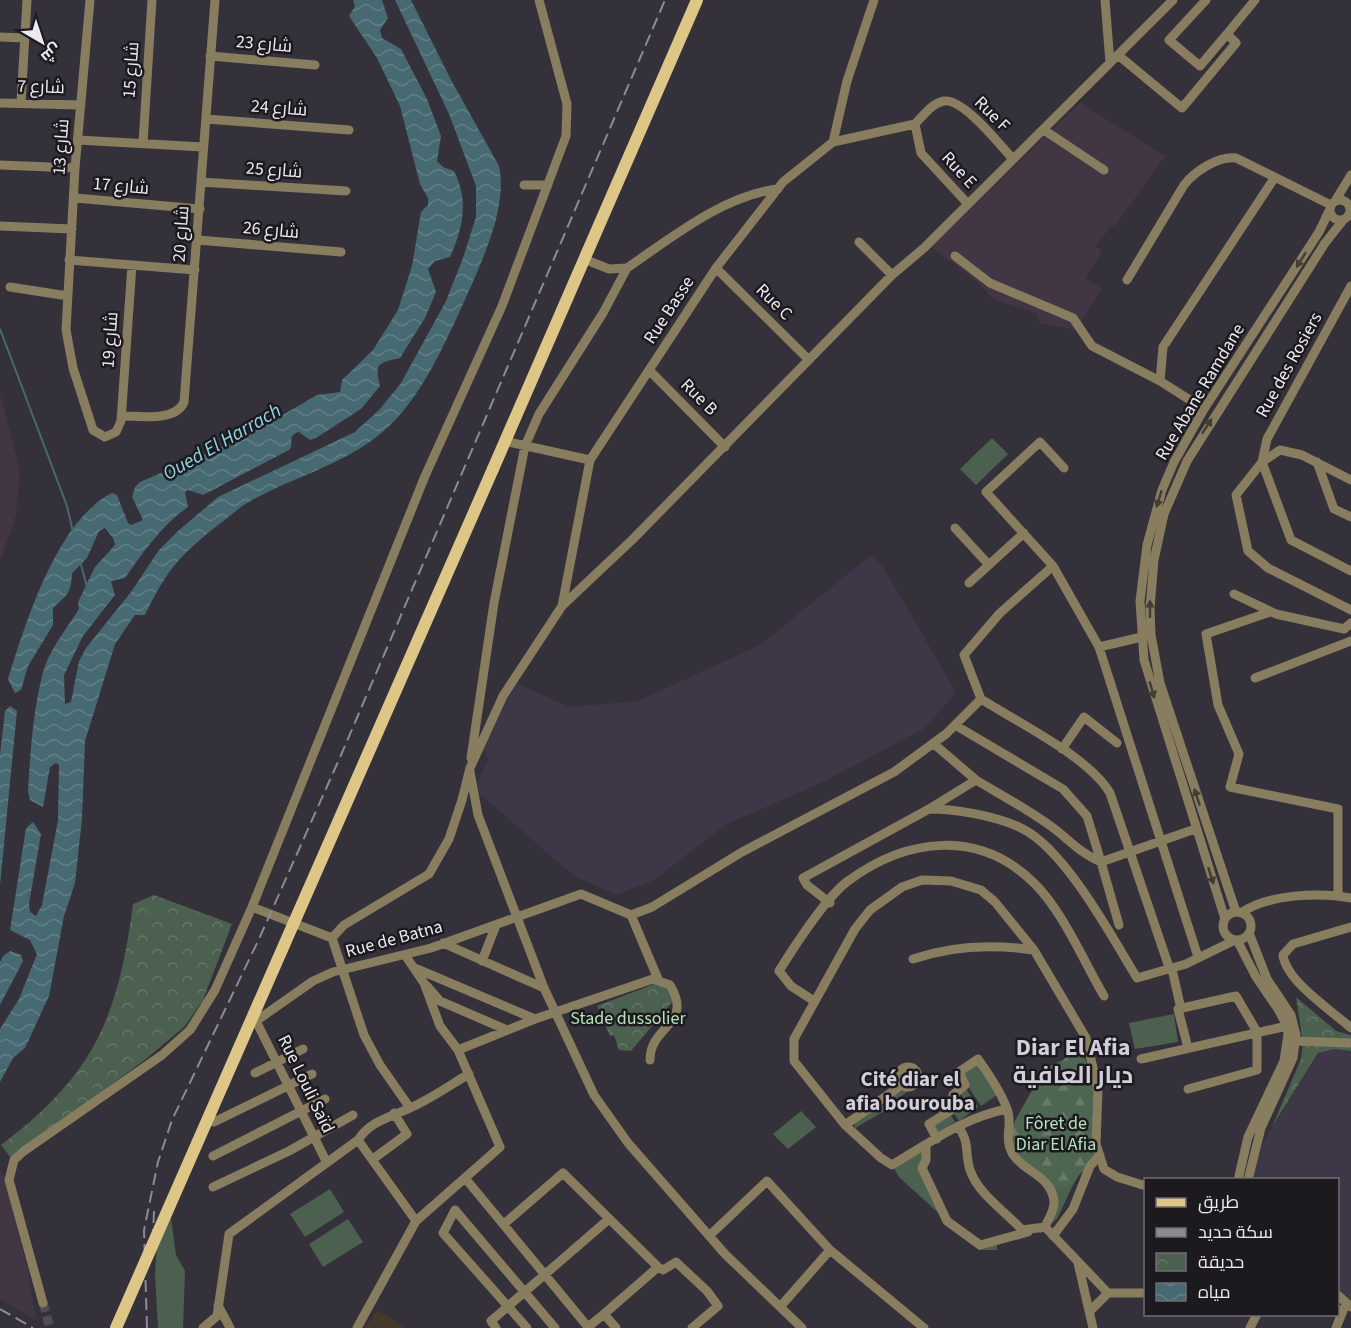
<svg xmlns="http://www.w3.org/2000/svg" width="1351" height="1328" font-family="'Source Sans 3',Cairo,sans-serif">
<defs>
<pattern id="forest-firs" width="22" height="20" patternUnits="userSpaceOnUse" patternTransform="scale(1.5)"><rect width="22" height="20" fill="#4e6551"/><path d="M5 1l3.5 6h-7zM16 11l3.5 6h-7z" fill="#687b6a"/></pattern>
<pattern id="park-crowns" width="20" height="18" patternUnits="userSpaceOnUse" patternTransform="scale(1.5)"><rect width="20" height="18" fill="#4c604f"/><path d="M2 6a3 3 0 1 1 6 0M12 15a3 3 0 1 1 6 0" fill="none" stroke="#667769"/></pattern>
<pattern id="water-waves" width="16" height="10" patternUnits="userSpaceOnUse" patternTransform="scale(1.5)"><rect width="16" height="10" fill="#476a72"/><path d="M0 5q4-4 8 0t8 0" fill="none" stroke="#627f86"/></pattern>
</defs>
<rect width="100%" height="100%" fill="#35313b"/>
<path fill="#423645" d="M1080,103L1165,156L1115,226L1112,225L1096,246L1102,252L1085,278L1102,288L1076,330L1040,323L1036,313L993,299L978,282L931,247Z
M0,394L20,470L16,515L0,562Z
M0,1171L5,1179L28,1272L36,1320L0,1299Z"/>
<path fill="#3d3747" d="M871,555L883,567L956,692L925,728L823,782L725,825L654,880L617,895L574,876L479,793L477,783L488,760L482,741L516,683L569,707L638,701L760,645Z
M1335,1049L1351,1051V1300L1338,1287V1180L1254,1179L1253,1172L1264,1141L1319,1053Z"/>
<path fill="#46382a" d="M377,1310L406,1328H365Z"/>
<path fill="#4c604f" d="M992,438L1008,454L976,485L960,469Z
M1174,1014L1178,1042L1135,1049L1129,1023Z
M976,1062L997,1095L981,1106L967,1085L962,1071Z
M915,1063L921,1073L919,1084L889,1104L887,1100L918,1082L919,1073L913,1065Z
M965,1087L978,1107L959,1121L953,1112L966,1103L959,1091Z
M882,1104L886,1110L855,1128L854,1123Z
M801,1111L816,1127L788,1149L773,1134Z
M950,1114L955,1122L938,1132L932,1124Z
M924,1150L925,1165L945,1215L984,1243L997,1245V1250H979L900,1178L894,1169Z
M1073,1185L1057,1219L1047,1227L1055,1192Z
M330,1189L344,1212L305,1237L290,1214Z
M170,1211L176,1255L185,1271L183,1328H158L155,1276L157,1238Z
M348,1219L363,1242L323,1267L309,1244Z"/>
<path fill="url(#forest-firs)" d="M1078,1048L1093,1072L1096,1158L1079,1175L1073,1185L1055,1192C1043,1180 1007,1151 1010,1133C1012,1123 1037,1084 1043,1069L1063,1060Z"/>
<path fill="url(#park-crowns)" d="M154,895L232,924L203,1000L185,1026L146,1059L11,1158L1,1145C94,1075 118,1018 133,904Z
M657,983L667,988L674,1000L631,1051L619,1050L614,1035L610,1036L597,1006Z
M1296,997L1336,1031L1351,1035V1051L1335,1049L1318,1053L1272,1127L1301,1059L1303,1043Z"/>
<path fill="url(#water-waves)" d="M353,0H382L388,18L380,30L382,38L401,49L427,99L441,136L437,161L443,167L454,171C469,200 463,228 450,257L435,261L428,269L436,292L425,318L400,358C379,363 374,362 380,386L361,409L316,438L310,440L299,432C286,435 295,444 289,450L203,495L188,490L185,492L188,507C161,526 144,551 125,578L111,581L115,595L83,636L64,675L65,704L71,702L79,661L86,648L131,592L159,550L178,531L218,497L355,432L380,409L401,383L446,301L463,258L476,217V186L449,114L395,0H411L450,78L499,166C507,204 487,249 472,284C451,330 425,394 387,428C347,465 293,476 247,503C237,509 228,518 218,525C180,555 166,571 145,615H135L115,644L85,741L82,819L75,883L64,916L49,996L25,1048L13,1058L0,1082V1029L19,999L37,954L30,940L10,930L26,828L33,822L41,834L29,904L30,912L36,916L42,905L58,820L59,765L56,763L50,767L43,807L30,800L28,792C30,756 34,694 47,661C55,643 68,626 79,609L78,602L95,567L115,545L113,538L105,528L99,531L87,558L72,573C71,594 67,595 53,608V625L28,666L21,690L15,693L8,679C25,624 57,520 112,493L117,495L128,523L131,525L143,520L132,497L135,487L140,482L245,437L317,395L340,392L342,380L373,350L398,310L412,266L421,212L428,205V198L420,184L400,106L377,58L349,16L355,6Z
M10,706L17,711L0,885V755L5,711Z
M10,951L21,955L23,961L0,1005V962L3,956Z"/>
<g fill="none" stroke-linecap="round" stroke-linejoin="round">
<path stroke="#476a72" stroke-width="2" d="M0,329L67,506L73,532
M80,561L87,587"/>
<path stroke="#504d56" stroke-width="9" stroke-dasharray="9 4.5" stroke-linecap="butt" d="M43,1303L50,1328"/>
<path stroke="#887d5f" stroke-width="9" d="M90,0L75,168L66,330L73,368L93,430L105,437L116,432L121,421L132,265
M1105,0L1110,63
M1206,0L1169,40L1200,66L1227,34
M0,37L24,38
M1118,55L1182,108L1236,43L1227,34L1255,0
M210,56L315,65
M0,103L81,105
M21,103L27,0
M206,119L349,130
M915,124C923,116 932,103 944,101C963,98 1000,145 1013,159
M915,124L921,153L968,204
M1044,130L1104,170
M78,140L203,147
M833,142L847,81L874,0
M143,143L152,0
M0,165L75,168
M201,182L346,191
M524,185H548
M75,198L200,209
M1330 210a10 10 0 1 1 20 0a10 10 0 1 1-20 0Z
M1335,201L1351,175
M0,226L72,229
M198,240L341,252
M859,242L892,275
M955,256L990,283L1073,318L1092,346L1160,381
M584,259L609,269L627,268C671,238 724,195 778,189
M69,260L195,270
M716,268L809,360
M1127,280L1184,185C1195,171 1218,156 1236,158L1331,205
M1351,286L1267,439L1262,462L1291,540L1351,571
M10,287L68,296
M650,371L725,447
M1204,409L1160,381L1163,347L1275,177
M121,416C139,416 176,422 184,402L215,0
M504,441L590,460
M1317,462L1334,509L1351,517
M1064,468L1040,442L986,492L1053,566L1099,647L1146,636
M1351,480L1302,455L1280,450L1262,462L1236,495L1248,551L1268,568L1351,610
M955,528L989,565
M969,583L1024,533
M1234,594L1276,614L1344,629L1351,623
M562,606L590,460L716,268L783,182L833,142L915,124
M1270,612L1206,634L1218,705L1239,754L1230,787L1338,809V895
M1099,647L1198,957
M1255,678L1351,641
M981,699C1017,722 1089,757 1110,793L1170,970
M955,725L1063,789L1087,816L1101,862L1195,829
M934,744L976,780
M1062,749L1084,717L1117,743
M471,758L494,603L525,446L539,414L603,313L627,268
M470,772L478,815L544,988L594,1095L628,1143L725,1254L802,1328
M929,809L976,780C1003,796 1031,811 1056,830C1071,842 1082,854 1101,862L1119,925
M830,903L807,885L803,878L929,809C956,809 998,816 1023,829C1066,851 1112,937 1137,978L1186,964L1235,940
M252,907L332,938
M1236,912L1160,683L1151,635L1150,608L1154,560L1164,514L1187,461L1325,243L1344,219
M1223 926a14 14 0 1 1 28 0a14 14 0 1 1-28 0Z
M1241,913C1267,894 1320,892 1351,898
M631,915L658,979
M1225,919L1144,660L1140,601L1147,545L1162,490L1174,462L1204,409L1319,232L1330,209
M1351,927L1293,944L1283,955C1286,981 1331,1010 1351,1028
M1237,940L1256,977L1278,1009L1287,1026L1288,1034L1284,1061L1248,1137L1238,1180
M443,943L544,988
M913,959C953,945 993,944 1034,950
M482,961L496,925
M417,969L535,1019
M1172,969L1181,1009
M426,985L440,1001L507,1030
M814,1001L791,986L779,971C794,947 826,897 848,881C908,837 980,829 1035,884C1063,912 1084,962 1104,996
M1296,1041L1351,1043
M1188,1048L1178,1009L1236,996L1257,1032V1070L1188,1089
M458,1050L535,1019L653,979L670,985C694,1025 650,1025 650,1060
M1141,1059L1287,1026
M898 1077a10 10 0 1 1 20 0a10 10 0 1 1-20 0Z
M255,1073L303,1049
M410,1108L380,1065L364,1035L332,938L344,925L429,874L449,839L462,800L470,768L503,696L562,606L633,539L892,275L924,248L1173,0
M1007,1109C965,1117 929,1143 892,1165L881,1158L845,1125L794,1061V1039L855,929L870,910L902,887L922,880L951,881L981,890L995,902L1034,950L1086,1038L1098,1089L1096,1144L1104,1169L1117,1177L1146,1186
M214,1122L312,1074
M845,1125L902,1085
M937,1139L929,1124L958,1106L953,1095L965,1085L959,1072L978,1059C988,1073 1003,1095 1008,1112C1012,1126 1004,1138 1012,1153C1023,1172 1051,1175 1054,1201C1055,1210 1048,1219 1045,1227L1022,1230C1006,1212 978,1194 970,1170C964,1151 971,1145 958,1126
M358,1140C371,1120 392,1117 412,1107C432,1098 450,1085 469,1074
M926,1145V1160L922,1168L947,1221L980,1245L1028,1232
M213,1156L325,1099
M373,1159L407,1134L394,1113
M326,1161L256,1021L313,981L333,972L431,948L581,894L631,915L652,907L742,852L894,772L946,734L981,699L964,655L1000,613L1053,566
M465,1178L588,1327L604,1314L616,1328
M1248,1180L1261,1128L1293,1058L1296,1035L1291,1015L1267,979L1249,933
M213,1187L289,1151L353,1115
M504,1224L563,1173L658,1267L663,1270L676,1262L707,1291L718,1306L692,1328
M1041,1228L1045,1227L1108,1293
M709,1236L767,1181L830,1250L924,1328
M1053,1236L1073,1209L1090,1166L1100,1155
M1078,1263L1093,1328
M1338,1295L1351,1307
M43,1303L9,1180L14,1160L24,1151L162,1055L190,1030L215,990L252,907L425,476L502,306L566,136L567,104L539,0
M218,1305L230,1328
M780,1307L830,1250
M1090,1311L1108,1293H1146
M604,1314L658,1267
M203,1328L217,1316L229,1234L358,1140L416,1221
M357,1328L416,1221L500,1147L458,1050L440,1026L424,983L405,955
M496,1328L491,1321L609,1219
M527,1328L443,1233L455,1210L555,1328
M1250,1328L1257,1314
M1336,1328L1344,1308"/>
<path stroke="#ddc686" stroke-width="12" d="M493,469L697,0"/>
<path stroke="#8d8a92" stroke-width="2" stroke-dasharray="12 6" stroke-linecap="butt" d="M152,1259L154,1211
M0,1309L33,1328
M147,1328L144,1230L158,1162L172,1120L259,939L341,755L665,0"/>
<path stroke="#ddc686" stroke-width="12" d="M116,1328L493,469"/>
</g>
<defs><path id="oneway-solid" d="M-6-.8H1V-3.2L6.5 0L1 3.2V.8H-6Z" transform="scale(1.5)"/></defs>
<g fill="#423d35">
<use href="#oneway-solid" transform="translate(1301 260) rotate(122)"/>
<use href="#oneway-solid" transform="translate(1207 426) rotate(-57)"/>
<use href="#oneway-solid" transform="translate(1159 499) rotate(107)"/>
<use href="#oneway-solid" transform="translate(1150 609) rotate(-90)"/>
<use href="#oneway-solid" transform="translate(1152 690) rotate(74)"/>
<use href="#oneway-solid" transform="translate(1197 797) rotate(-108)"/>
<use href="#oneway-solid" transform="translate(1211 876) rotate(72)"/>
</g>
<g text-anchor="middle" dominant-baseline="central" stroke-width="5" stroke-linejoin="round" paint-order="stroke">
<g font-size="18" fill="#eceaf0" stroke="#1c1a1f">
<text transform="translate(264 44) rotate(5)">شارع 23</text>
<text transform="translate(131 70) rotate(-86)">شارع 15</text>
<text transform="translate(41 87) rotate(2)">شارع 7</text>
<text transform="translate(279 108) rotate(4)">شارع 24</text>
<text transform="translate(992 114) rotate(45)">Rue F</text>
<text transform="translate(61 147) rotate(-86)">شارع 13</text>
<text transform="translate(274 170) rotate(4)">شارع 25</text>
<text transform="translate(959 170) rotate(47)">Rue E</text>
<text transform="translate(121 186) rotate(5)">شارع 17</text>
<text transform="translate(271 230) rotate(5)">شارع 26</text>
<text transform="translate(181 234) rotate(-86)">شارع 20</text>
<text transform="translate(774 302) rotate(45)">Rue C</text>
<text transform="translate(669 310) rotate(-57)">Rue Basse</text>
<text transform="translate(110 340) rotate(-86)">شارع 19</text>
<text transform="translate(1289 365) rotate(-61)">Rue des Rosiers</text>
<text transform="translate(1200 392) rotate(-59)">Rue Abane Ramdane</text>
<text transform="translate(699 397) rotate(45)">Rue B</text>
<text transform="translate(394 939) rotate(-15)">Rue de Batna</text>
<text transform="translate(306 1084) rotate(64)">Rue Louli Saïd</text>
</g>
<g font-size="18" fill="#b4e2bb" stroke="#1c1a1f">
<text x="628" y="1018">Stade dussolier</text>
<text x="1056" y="1123">Fôret de<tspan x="1056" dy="21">Diar El Afia</tspan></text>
</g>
<g font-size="20" font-style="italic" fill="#90d4e4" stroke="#1c1a1f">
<text transform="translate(222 442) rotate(-30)">Oued El Harrach</text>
</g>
<g font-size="21" font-weight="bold" fill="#d1cdd9" stroke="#1c1a1f">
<text x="910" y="1079">Cité diar el<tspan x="910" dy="24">afia bourouba</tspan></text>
</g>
<g font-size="24" font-weight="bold" fill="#d1cdd9" stroke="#1c1a1f">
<text x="1073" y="1047">Diar El Afia<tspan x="1073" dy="28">ديار العافية</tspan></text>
</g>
</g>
<rect x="1144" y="1178" width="195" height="138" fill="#1c1a1f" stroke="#6f6d73" stroke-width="1.5"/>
<rect x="1156" y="1198" width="30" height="9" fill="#ddc686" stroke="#6f6d73" stroke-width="1.5"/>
<text x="1198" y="1208" font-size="18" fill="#eceaf0">طريق</text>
<rect x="1156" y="1228" width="30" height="9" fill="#8d8a92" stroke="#6f6d73" stroke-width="1.5"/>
<text x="1198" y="1238" font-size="18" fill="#eceaf0">سكة حديد</text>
<rect x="1156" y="1253" width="30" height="18" fill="url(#park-crowns)" stroke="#6f6d73" stroke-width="1.5"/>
<text x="1198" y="1268" font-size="18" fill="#eceaf0">حديقة</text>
<rect x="1156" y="1283" width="30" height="18" fill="url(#water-waves)" stroke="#6f6d73" stroke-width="1.5"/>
<text x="1198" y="1298" font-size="18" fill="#eceaf0">مياه</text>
<g transform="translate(42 42) rotate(141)" stroke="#1c1a1f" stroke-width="4.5" paint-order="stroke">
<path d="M0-4.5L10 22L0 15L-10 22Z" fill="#eceaf0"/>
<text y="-9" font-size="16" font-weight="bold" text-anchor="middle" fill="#eceaf0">ش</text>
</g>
</svg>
